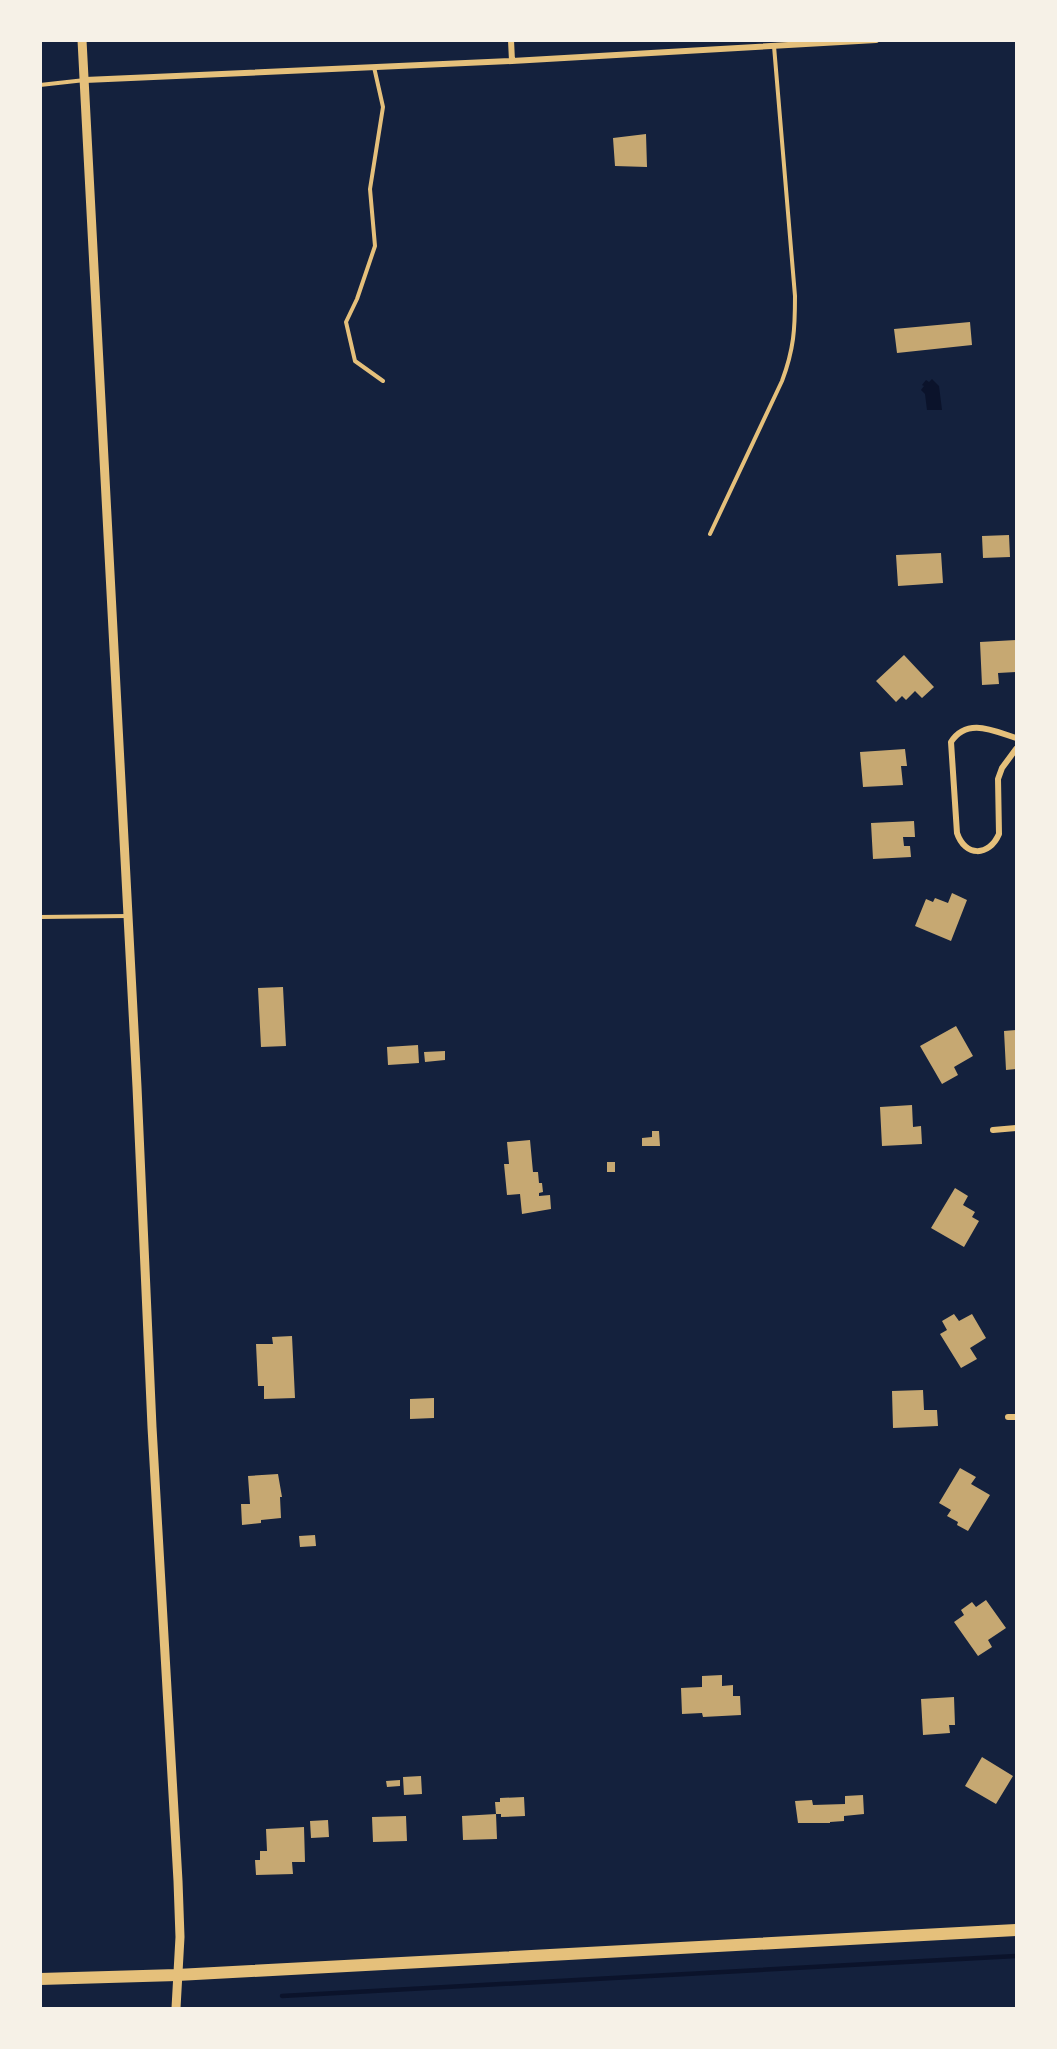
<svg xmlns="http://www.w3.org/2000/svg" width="1057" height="2049" font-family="Lato,sans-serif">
<rect width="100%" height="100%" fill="#14213d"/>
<path fill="#0b132b" d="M932,379L939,386L942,410H927L925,394L921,390L924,386L922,385L926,380L929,382Z"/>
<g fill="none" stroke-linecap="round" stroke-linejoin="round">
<path stroke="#0b132b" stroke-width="4.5" d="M282,1996L1016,1956"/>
</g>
<path fill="#c6a872" d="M646,134L647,167L615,166L613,138Z
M970,322L972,345L897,353L894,329Z
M1009,535L1010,557L983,558L982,536Z
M941,553L943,583L898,586L896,555Z
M1016,640V672L998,673L999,684L982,685L980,642Z
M904,655L934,687L922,698L915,691L906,700L902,696L896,702L876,681Z
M905,749L907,766H901L903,785L863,787L860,752Z
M914,821L915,837H903L904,846H910L911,857L873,859L871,823Z
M952,893L967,900L951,941L915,926L926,899L933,902L935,898L948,903Z
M283,987L286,1046L261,1047L258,988Z
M956,1026L973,1056L954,1067L958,1075L942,1084L920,1046Z
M1016,1030V1069L1006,1070L1004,1031Z
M418,1045L419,1063L388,1065L387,1047Z
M445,1051V1060L425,1062L424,1052Z
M912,1105L913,1127L921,1126L922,1144L882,1146L880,1107Z
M652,1131H659L660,1146H642V1138L652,1137Z
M530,1140L533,1172H538L539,1183H542L543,1192L539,1193V1196L550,1195L551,1209L522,1214L520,1194L507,1195L504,1164H509L507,1142Z
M607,1162H615V1172H607Z
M955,1188L968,1196L963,1205L975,1212L972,1217L979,1221L964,1247L931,1228Z
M954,1314L959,1321L972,1314L986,1338L970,1348L977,1359L961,1368L940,1334L947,1330L942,1321Z
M292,1336L295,1398L264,1399V1386H258L256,1344H273L272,1337Z
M923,1390L924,1410H937L938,1426L893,1428L892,1391Z
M434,1398V1418L410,1419V1399Z
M960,1468L976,1477L971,1484L990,1495L968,1531L957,1525L958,1522L947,1516L951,1510L939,1503Z
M278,1474L282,1497H280L281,1518L261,1520V1523L242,1525L241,1504H250L248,1476Z
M315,1535L316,1546L300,1547L299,1536Z
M986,1600L1006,1628L988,1640L992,1647L978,1656L954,1622L964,1615L961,1610L972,1602L976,1607Z
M722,1675V1686L733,1685V1696H740L741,1715L703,1717L702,1713L682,1714L681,1688L702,1687V1676Z
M954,1697L955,1725H949L950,1733L923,1735L921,1699Z
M982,1757L1013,1776L996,1804L965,1786Z
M421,1776L422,1794L404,1795L403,1777Z
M400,1780V1786L387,1787L386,1781Z
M863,1795L864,1814L844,1816V1821L830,1822V1823H798L795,1801L812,1800L813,1805L845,1804V1796Z
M524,1797L525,1816L501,1817V1814H496L495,1802H500V1798Z
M496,1814L497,1839L463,1840L462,1816Z
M406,1816L407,1841L373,1842L372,1817Z
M328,1820L329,1837L311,1838L310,1821Z
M304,1827L305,1862H292L293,1874L256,1875L255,1860H260V1851H267L266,1829Z"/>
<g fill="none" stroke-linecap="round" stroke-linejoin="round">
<path stroke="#e5c07b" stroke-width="4" d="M374,67L383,107L370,189L375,246L357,299L346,322L355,361L383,381
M40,85L85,80
M710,534L782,381C794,349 795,329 795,296L774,46
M40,917L127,916"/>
<path stroke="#e5c07b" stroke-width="6" d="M511,40L512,61
M85,80L512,61L876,40
M1016,738C994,731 967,717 951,742L957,833C965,857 989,857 999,834L998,779L1002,768L1016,749
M993,1130L1016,1128
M1008,1417H1016"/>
<path stroke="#e5c07b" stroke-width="9" d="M82,40L137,1087L152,1427L178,1881L180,1937L176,2008"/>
<path stroke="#e5c07b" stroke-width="12" d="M40,1979L177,1975L1016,1930"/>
</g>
<rect width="1057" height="2049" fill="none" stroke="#f6f1e7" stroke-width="84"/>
</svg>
